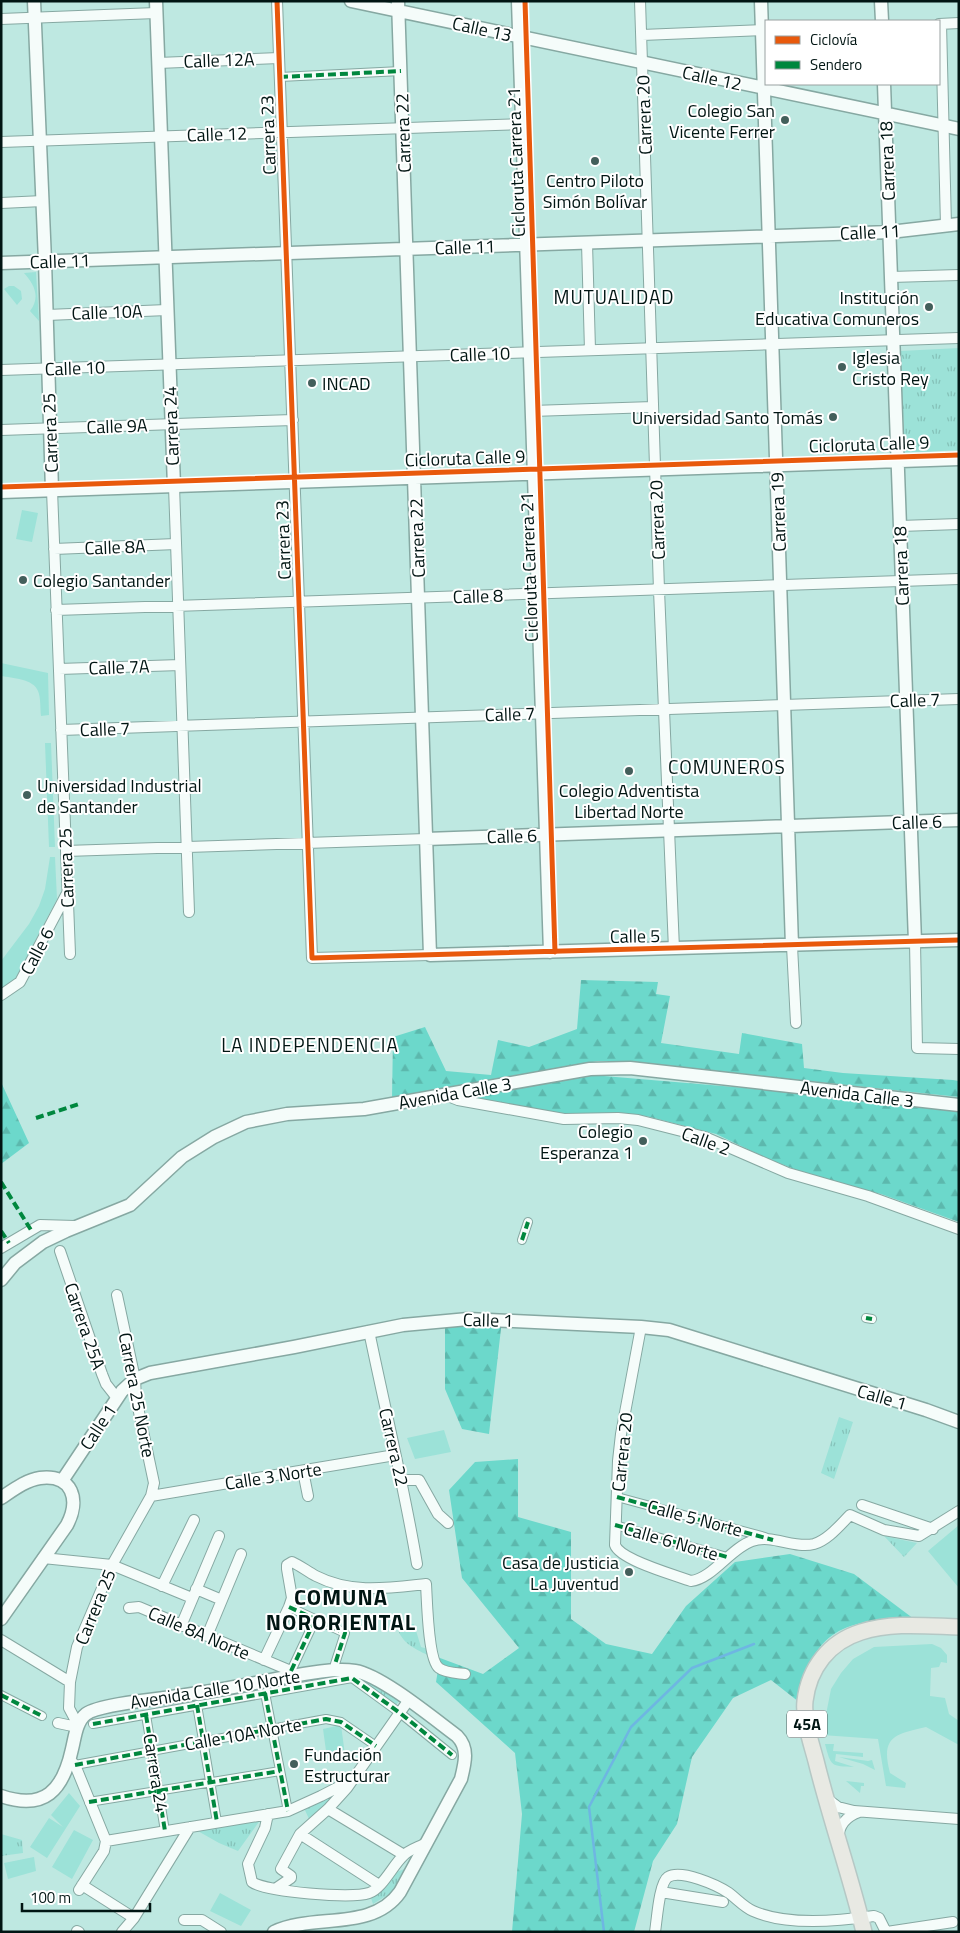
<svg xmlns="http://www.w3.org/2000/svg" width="960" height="1933" font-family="'Titillium Web',sans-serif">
<defs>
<pattern id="forest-firs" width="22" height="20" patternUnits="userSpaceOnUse" patternTransform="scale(1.25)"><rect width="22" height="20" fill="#6cd8cb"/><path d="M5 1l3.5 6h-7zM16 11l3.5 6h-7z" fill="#5cb8ad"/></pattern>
<pattern id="park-tufts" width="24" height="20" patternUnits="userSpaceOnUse" patternTransform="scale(1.25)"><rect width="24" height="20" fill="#9ce2d8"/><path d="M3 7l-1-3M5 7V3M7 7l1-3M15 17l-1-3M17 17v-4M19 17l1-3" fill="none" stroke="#85c1b8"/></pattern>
</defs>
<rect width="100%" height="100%" fill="#bee8e1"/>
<path fill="#9ce2d8" d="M36,272L39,321L30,311C41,297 34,284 24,273Z
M9,286H14L21,291L22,299L17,305L4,289Z
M22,510L38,513L32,542L16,539Z
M1,663L48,673L49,715L41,716C40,708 41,698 38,691C34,679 12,678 1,676Z
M45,743H51L55,847H49Z
M50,857H55L57,899L12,985L1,991V961L29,924L39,906L45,889Z
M444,1430L451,1452L415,1459L407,1438Z
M959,1525V1588L928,1551Z
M932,1644L941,1648L947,1655V1663L941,1662L939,1667L931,1668L930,1696L945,1698L949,1714L959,1721V1745L926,1727C896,1734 880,1736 890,1773L906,1783L905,1788L886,1786L878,1739L822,1735L831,1689L841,1673L853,1659L874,1647Z
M341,1725L345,1755L327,1758L323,1729Z
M825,1744H834L833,1751L863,1753V1757L836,1754L835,1761L854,1767C831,1766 831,1767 825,1744Z
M839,1757L868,1761L872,1760L875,1770L863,1764Z
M846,1781L864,1783V1786H861L860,1793Z
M69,1793L80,1806L47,1858L30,1847L49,1818L63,1827L51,1815Z
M74,1830L93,1840L72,1879L52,1867Z
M34,1857L36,1871L8,1879L4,1863Z
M220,1893L251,1910L241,1926L210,1911Z"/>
<path fill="url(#forest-firs)" d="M581,980L658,982L656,994L670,996L661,1043L739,1054L742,1033L802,1044L804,1068L843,1073L953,1080L959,1081V1097L623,1061H598L392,1099L393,1037L425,1027L446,1071L491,1075L498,1040L529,1047L577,1029Z
M592,1075L771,1090L959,1111V1222L881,1194L847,1186L802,1172L766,1158L716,1134L646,1116L626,1114H556L462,1097Z
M1,1082L29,1143L1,1164Z
M502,1320L489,1434L462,1429L445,1389V1321Z
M518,1459V1517L571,1532V1619L606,1644L652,1654L686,1606L735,1562L790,1554L854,1574L914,1619C845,1619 812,1629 799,1702L771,1680L733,1698L692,1757L677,1824L653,1861L634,1932H512L522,1814L515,1753L436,1682L440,1658L483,1674L519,1648L462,1578L449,1490L475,1462Z"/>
<path fill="url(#park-tufts)" d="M959,348V450L905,453L900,351Z
M839,1417L853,1422L834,1479L821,1473Z
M884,1536L917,1543L904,1557Z
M414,1624L421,1647L428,1649V1655C414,1649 399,1641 397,1625Z
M359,1678L371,1680L400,1701L395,1705Z
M341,1791L309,1819L304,1808Z
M261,1819L238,1851L219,1843L196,1830Z
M1,1834L22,1840L23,1853L1,1856Z
M407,1868L394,1891L373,1904L370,1895L378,1890L385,1889L394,1873Z"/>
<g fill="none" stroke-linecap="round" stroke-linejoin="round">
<path stroke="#6eb6e2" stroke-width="2.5" d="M604,1932L589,1807L631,1727L692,1668L754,1644"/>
<defs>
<path id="pedestrian" d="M280,77L401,71
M522,1240L528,1222
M866,1318L872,1319
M617,1497L765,1537
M615,1525L727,1557
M289,1607L345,1633L335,1664
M291,1671L315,1620
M265,1693L288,1811
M1,1695L42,1716
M197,1705L217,1822
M146,1715L165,1831
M93,1724L352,1678L400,1713L452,1755
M75,1765L326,1719L341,1722L376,1746
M89,1802L280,1771"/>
<path id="minor" d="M277,1L312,958L430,955
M640,1L659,590L674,949
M1,19L156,13
M939,24L959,23
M941,24L946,226
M642,35L766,30
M158,63L279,58
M1,142L522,124
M1,203L43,201
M587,243L590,350
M891,277L959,275
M47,315L167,310
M1,370L959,338
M532,411L653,407
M1,430L293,420
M174,486L189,912
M52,490L70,954
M900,526L959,524
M54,549L176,544
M56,610L959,579
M59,669L180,665
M61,730L959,699
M66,851L426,839
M915,942L917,1048L959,1049
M792,946L796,1023
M1,995L20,982L66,895
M445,1095L458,1100L564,1119L618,1118L638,1120L705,1137L788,1173L868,1196L959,1229
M1,1248L40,1225L75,1226
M60,1251L102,1374L106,1384L117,1398
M641,1327L621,1434L618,1461L615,1545C620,1560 675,1575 691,1581C712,1579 731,1548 752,1541C772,1534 794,1549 814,1544C828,1540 840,1525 850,1515L884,1530L919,1536L959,1511
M369,1331C385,1409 404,1486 417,1564
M303,1471L308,1496
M402,1480H419L438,1514L448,1523
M151,1496L395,1455
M862,1505L933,1529
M43,1558L112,1565L192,1598
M162,1586L194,1520
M196,1589L222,1600
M129,1608L139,1607L291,1671L295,1676
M181,1626L219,1536
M207,1636L241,1554
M1,1640L70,1682
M264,1660L289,1607L292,1598L287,1569V1565L292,1562C301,1566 308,1572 316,1576C351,1594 388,1588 426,1584C427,1599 428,1660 439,1668C445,1673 458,1673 465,1674
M58,1723L77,1727
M78,1725L69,1708L70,1682L77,1647L112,1565L151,1496L154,1483L136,1398L135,1379L117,1295
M70,1760L75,1765L106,1841L104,1851L79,1890
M826,1798L838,1807L854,1811L959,1819
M328,1809L404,1855
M268,1814L265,1828L248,1864L252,1882C266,1892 352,1899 369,1893C382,1889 393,1865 403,1856C408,1850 419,1847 426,1843
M300,1834L379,1885
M838,1838C839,1825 847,1816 859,1812
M106,1841L288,1811L321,1796L352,1780
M82,1885L134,1918
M275,1889L291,1878V1876L281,1869L300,1834L328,1809L347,1788L408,1701
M661,1892L723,1902
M184,1920H202L221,1932
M77,1931L79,1932
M122,1932L134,1918L190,1827
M655,1932C657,1920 659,1883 668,1877C681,1869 717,1885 729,1893C737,1899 744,1907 753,1911C787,1926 838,1921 874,1916L879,1918L886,1932
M887,1932L953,1922"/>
<path id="tertiary" d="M34,1L45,261L52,490
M156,1L174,486
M351,1L959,129
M398,1L430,955L959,940
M518,1L550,952
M761,1L792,946
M881,1L882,21
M884,84L915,942
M1,263L890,232L959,224
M1,492L959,459
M426,839L959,820
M1,1280L15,1263L43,1242L66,1231L130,1205L182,1157L214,1137L246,1122L287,1114L364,1109L590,1069L630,1068L959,1105
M62,1481L122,1391L135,1379L150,1373L294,1347L403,1325L468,1319L641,1327L669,1330L926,1410L959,1422
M1,1498C13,1490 26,1480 40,1478C73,1474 80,1500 67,1525L1,1619
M1,1796C45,1811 63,1790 72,1749C75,1737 76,1722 86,1714C100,1704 159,1699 179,1696C207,1692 236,1687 265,1681C290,1677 330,1667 355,1671C381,1675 434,1719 457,1736C469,1748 465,1763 461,1779L400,1892C372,1932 314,1913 274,1932"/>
<path id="primary" d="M864,1932C850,1874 830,1818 816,1761C811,1742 803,1720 805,1701C809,1668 829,1642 861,1632C892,1622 927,1626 959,1627"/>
</defs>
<use href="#pedestrian" stroke="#86a8a2" stroke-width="10"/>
<use href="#minor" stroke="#86a8a2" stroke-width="12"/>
<use href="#tertiary" stroke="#86a8a2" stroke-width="15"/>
<use href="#primary" stroke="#b5c8c5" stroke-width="18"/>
<use href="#pedestrian" stroke="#f5fcfa" stroke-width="8"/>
<use href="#minor" stroke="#f5fcfa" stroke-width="10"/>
<use href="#tertiary" stroke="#f5fcfa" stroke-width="12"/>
<use href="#primary" stroke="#e8e9e3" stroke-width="15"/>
<path stroke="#00873e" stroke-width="4" stroke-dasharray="8 4" stroke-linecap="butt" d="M280,77L401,71
M36,1118L79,1104
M1,1182L31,1230
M1,1231L9,1243
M522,1240L528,1222
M866,1318L872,1319
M617,1497L773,1540
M615,1525L727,1557
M289,1607L345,1633L335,1664
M291,1671L315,1620
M265,1693L288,1811
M1,1695L42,1716
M197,1705L217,1822
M146,1715L165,1831
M93,1724L352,1678L400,1713L452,1755
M75,1765L326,1719L341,1722L376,1746
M89,1802L280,1771"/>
<defs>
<path id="cycleway" d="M277,1L312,958L959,940
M525,1L555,952
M1,487L959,455"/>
</defs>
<use href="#cycleway" stroke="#fff" stroke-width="8"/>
<use href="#cycleway" stroke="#e8590c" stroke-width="5"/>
</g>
<g fill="#435f5b" stroke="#fff" stroke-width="2">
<circle cx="785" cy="120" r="5"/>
<circle cx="595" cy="161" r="5"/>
<circle cx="929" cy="307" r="5"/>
<circle cx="842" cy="367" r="5"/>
<circle cx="312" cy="383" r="5"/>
<circle cx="833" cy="417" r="5"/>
<circle cx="23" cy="580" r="5"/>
<circle cx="629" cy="771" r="5"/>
<circle cx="27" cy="795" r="5"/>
<circle cx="643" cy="1141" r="5"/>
<circle cx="629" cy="1572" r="5"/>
<circle cx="294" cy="1764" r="5"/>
</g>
<g text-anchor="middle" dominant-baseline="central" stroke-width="4" stroke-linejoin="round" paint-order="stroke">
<rect fill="#fff" stroke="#4d5b5a" stroke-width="1" x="787" y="1710.5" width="40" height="27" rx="4"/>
<g font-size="16" font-weight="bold" fill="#011513">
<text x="807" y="1724">45A</text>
</g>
<g font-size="18" fill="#011513" stroke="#fff">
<text transform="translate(482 29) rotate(12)">Calle 13</text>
<text transform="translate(219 60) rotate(-2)">Calle 12A</text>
<text transform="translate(712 78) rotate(12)">Calle 12</text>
<text transform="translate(644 115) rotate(-92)">Carrera 20</text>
<text transform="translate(403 133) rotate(-92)">Carrera 22</text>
<text transform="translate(217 134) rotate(-2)">Calle 12</text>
<text transform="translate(268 135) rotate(-92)">Carrera 23</text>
<text transform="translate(887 161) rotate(-92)">Carrera 18</text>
<text transform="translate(516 162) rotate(-92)">Cicloruta Carrera 21</text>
<text transform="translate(870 232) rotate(-3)">Calle 11</text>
<text transform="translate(465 247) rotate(-2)">Calle 11</text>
<text transform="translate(60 261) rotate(-2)">Calle 11</text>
<text transform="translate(107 312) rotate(-2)">Calle 10A</text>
<text transform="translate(480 354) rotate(-2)">Calle 10</text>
<text transform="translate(75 368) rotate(-2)">Calle 10</text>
<text transform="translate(117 426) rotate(-2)">Calle 9A</text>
<text transform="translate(171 426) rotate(-92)">Carrera 24</text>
<text transform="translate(50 433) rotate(-92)">Carrera 25</text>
<text transform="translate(869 444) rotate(-2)">Cicloruta Calle 9</text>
<text transform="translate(465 458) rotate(-2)">Cicloruta Calle 9</text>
<text transform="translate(778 512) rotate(-92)">Carrera 19</text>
<text transform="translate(657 520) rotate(-92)">Carrera 20</text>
<text transform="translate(417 538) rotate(-92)">Carrera 22</text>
<text transform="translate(283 540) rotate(-92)">Carrera 23</text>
<text transform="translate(115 547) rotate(-2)">Calle 8A</text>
<text transform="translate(901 566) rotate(-92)">Carrera 18</text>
<text transform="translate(529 567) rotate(-92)">Cicloruta Carrera 21</text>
<text transform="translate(478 596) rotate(-2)">Calle 8</text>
<text transform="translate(119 667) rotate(-2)">Calle 7A</text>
<text transform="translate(915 700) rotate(-2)">Calle 7</text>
<text transform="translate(510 714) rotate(-2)">Calle 7</text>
<text transform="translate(105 729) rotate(-2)">Calle 7</text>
<text transform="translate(917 822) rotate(-2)">Calle 6</text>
<text transform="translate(512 836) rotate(-2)">Calle 6</text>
<text transform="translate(66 868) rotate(-92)">Carrera 25</text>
<text transform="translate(635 936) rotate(-1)">Calle 5</text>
<text transform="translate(37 951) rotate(-62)">Calle 6</text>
<text transform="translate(455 1093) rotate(-10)">Avenida Calle 3</text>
<text transform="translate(857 1094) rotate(7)">Avenida Calle 3</text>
<text transform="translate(706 1141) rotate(20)">Calle 2</text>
<text transform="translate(488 1320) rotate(1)">Calle 1</text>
<text transform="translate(85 1326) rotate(71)">Carrera 25A</text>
<text transform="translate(137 1395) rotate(79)">Carrera 25 Norte</text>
<text transform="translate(882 1397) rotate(16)">Calle 1</text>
<text transform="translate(98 1427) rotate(-57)">Calle 1</text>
<text transform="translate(394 1447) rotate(77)">Carrera 22</text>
<text transform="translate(622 1452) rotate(-84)">Carrera 20</text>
<text transform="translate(273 1476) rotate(-9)">Calle 3 Norte</text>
<text transform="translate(695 1518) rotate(15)">Calle 5 Norte</text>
<text transform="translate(671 1541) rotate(16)">Calle 6 Norte</text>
<text transform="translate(95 1607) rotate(-68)">Carrera 25</text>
<text transform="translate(199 1633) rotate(23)">Calle 8A Norte</text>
<text transform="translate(215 1689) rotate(-9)">Avenida Calle 10 Norte</text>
<text transform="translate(243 1734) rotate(-10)">Calle 10A Norte</text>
<text transform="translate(156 1773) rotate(81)">Carrera 24</text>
</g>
<g font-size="18" fill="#011513" stroke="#fff" text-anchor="end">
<text x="775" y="110">Colegio San<tspan x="775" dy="21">Vicente Ferrer</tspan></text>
<text x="595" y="180" text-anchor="middle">Centro Piloto<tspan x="595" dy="21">Simón Bolívar</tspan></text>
<text x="919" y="297">Institución<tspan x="919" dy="21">Educativa Comuneros</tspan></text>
<text x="852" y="357" text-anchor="start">Iglesia<tspan x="852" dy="21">Cristo Rey</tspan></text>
<text x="322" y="383" text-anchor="start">INCAD</text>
<text x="823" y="417">Universidad Santo Tomás</text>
<text x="33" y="580" text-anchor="start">Colegio Santander</text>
<text x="37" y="785" text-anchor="start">Universidad Industrial<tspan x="37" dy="21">de Santander</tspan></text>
<text x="629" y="790" text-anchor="middle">Colegio Adventista<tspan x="629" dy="21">Libertad Norte</tspan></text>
<text x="633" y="1131">Colegio<tspan x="633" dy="21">Esperanza 1</tspan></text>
<text x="619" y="1562">Casa de Justicia<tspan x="619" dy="21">La Juventud</tspan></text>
<text x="304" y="1754" text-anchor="start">Fundación<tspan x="304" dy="21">Estructurar</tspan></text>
</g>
<g font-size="19" letter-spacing="1" fill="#011513" stroke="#fff">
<text x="614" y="296">MUTUALIDAD</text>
<text x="727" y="766">COMUNEROS</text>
<text x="310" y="1044">LA INDEPENDENCIA</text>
</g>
<g font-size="22" font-weight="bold" letter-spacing="1" fill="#011513" stroke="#fff">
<text x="341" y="1597">COMUNA<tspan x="341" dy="25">NORORIENTAL</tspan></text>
</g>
</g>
<rect width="960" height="1933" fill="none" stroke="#011513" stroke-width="5"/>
<rect x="765" y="20" width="175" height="65" fill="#ffffff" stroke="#99a1a1"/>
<rect x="775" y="36" width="25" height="8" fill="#e8590c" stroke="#99a1a1"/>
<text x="810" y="45" font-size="15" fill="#011513">Ciclovía</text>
<rect x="775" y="61" width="25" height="8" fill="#00873e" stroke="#99a1a1"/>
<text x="810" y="70" font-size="15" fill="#011513">Sendero</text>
<path d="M22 1903v8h128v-8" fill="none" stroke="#011513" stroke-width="2.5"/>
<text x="30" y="1903" font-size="15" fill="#011513" stroke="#ffffff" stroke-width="4" paint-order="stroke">100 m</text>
</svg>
